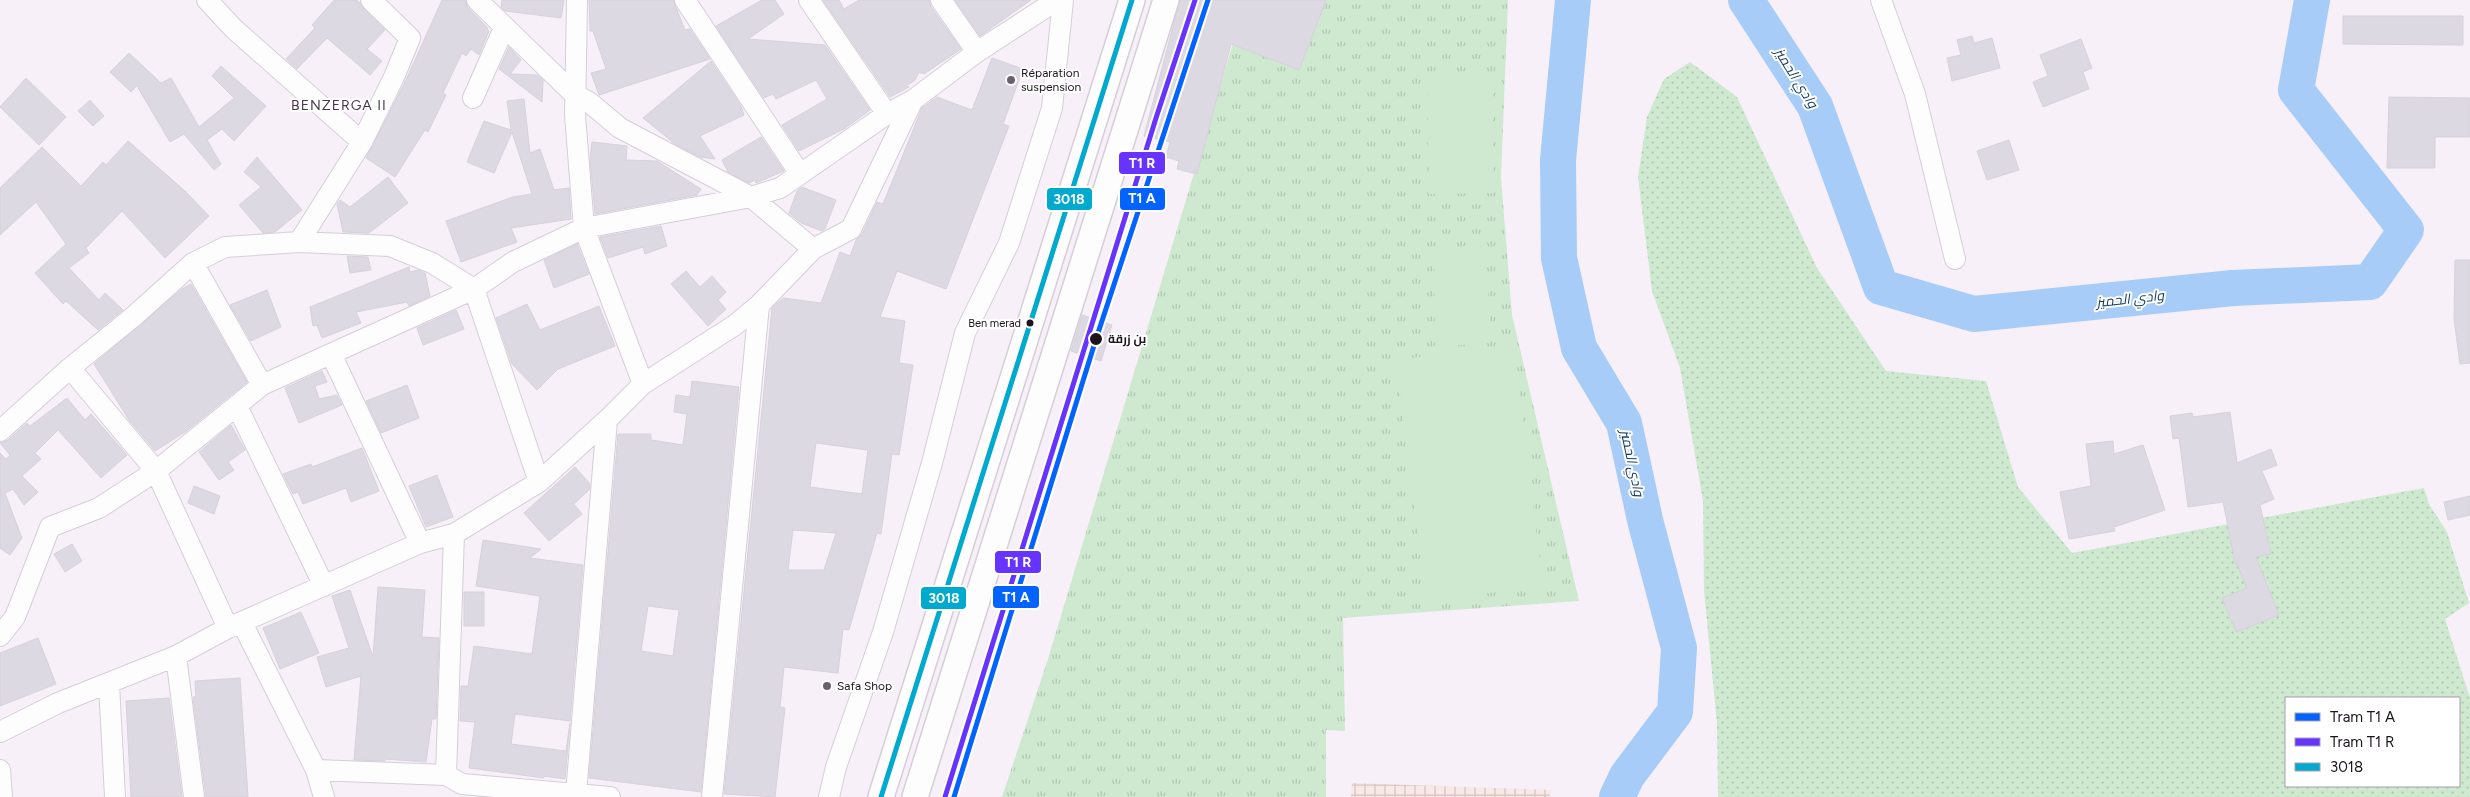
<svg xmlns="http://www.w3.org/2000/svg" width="2470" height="797" font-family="Figtree,Cairo,sans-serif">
<defs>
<pattern id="industrial-grid" width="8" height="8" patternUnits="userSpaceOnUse" patternTransform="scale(1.25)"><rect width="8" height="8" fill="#f8e8e6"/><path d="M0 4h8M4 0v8" fill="none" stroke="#d4c6c5"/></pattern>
<pattern id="grass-dots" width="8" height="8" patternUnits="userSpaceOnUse" patternTransform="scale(1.25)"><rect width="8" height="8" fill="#cee9d0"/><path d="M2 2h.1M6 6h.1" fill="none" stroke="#b0c7b2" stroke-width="1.8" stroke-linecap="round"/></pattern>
<pattern id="park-tufts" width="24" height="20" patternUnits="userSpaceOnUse" patternTransform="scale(1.25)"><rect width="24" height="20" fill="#cee9d0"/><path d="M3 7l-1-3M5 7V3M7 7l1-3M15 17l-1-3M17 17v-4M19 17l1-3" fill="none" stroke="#b0c7b2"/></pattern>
</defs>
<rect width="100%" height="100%" fill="#f7f0f9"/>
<path fill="url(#industrial-grid)" d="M1352,783L1552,790L1549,797H1351Z"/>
<path fill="url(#grass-dots)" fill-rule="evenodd" d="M1690,62L1737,97L1817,268L1886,371L1986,381L2018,487L2072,553L2424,488L2429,504L2447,532L2469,603L2445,619L2470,698V797H1718L1717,723L1704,591L1703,501L1680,368L1652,291L1638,177L1647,117L1664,79ZM2286,698H2459V786H2286Z"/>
<path fill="url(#park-tufts)" d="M1246,0H1508L1501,178L1512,315L1579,601L1343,618L1345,731L1326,730V797H1002L1048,659Z"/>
<path fill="#cee9d0" d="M1492,76L1494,193L1429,194L1427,78Z
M1486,252L1491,343L1435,347L1434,253Z
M1514,345L1543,586L1426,601L1396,360Z"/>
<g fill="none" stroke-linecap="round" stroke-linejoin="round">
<path stroke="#a7ccf7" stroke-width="36" d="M1573,0L1558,160L1559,258L1579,348L1624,423L1645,520L1679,648L1675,712L1627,776L1617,797
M1746,0L1815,106L1881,287L1974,314L2233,288L2370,282L2406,230L2296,90L2312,0"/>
</g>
<path fill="#ddd9e3" stroke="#d6d1db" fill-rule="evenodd" d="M334,0H357L385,30L367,49L382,61L370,75L327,38L297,69L286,59L315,28L312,25Z
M442,0H465L468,8L488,28L487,30L489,31L479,55L471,49L466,56L462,53L443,93L446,95L428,132L425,130L395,177L366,158L405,82Z
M502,0H564L561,18L505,11L501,7Z
M589,0H673L685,30L690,29L710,59L599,95L591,73L606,69L593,31H590Z
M762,0H775L784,14L748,39L825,45L870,110L844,129L799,151L782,125L827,99L816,80L776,99L773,94L764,98L716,26Z
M823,0H839L844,9L859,0H929L931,7L961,49L924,74L919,72L915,80L906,86L909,87L890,97Z
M955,0H1031L980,36Z
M1180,0H1326L1299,70L1231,44L1197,174L1177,169L1179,161L1166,157L1170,142L1144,136Z
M2343,16H2463V45L2343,44Z
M1972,36L1974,43L1992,38L2000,68L1952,81L1947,58L1961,55L1957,40Z
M2081,39L2092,68L2083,72L2089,89L2043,107L2033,82L2048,76L2040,55Z
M509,47L521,60L510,74L537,75L543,80L542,102L499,69Z
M129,53L161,83L171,78L199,127L234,98L212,76L221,66L266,106L234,141L222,129L207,140L221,164L214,170L184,134L170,142L137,86L131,92L110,72Z
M992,58L1023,69L1003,124L1009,126L946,289L897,271L880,317L905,321L899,363L913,365L899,455L892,454L881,534L877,533L849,630L843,629L838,673L784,667L780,707L785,708L775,797L724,794L772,308L783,298L821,303L840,252L850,256L856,240L862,234L877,202L883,204L922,108L937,97L972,110ZM816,443L868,450L862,494L810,487ZM793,530L836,533L824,570H788Z
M711,61L741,106L744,115L700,136L715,159L700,157L675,144L643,118Z
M26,78L66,117L39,145L0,107Z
M2389,97L2470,98V137H2435V168H2387Z
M524,99L530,153L540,149L554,190L569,188L571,219L511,228L517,242L461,262L446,221L513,197L532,194L512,132L494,173L467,162L484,121L511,130L507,101Z
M90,100L104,116L93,126L78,111Z
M761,137L784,171L756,183L755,180L749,183L728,172L722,160Z
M2009,140L2019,170L1987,180L1977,151Z
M128,141L185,191L209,216L165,258L122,211L86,248L89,253L69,268L99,300L105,293L123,310L98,330L66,301L63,304L35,273L66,244L36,202L0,235V188L42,147L81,186L103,162L106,165Z
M592,142L627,146L626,160L657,161L701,189L697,195L595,214L590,159Z
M257,157L302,210L275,232L263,233L239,205L261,187L244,172Z
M388,177L408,203L369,233L343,232L337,204L340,200L350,207Z
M802,187L836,200L825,229L822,231L801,223L789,213L797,191Z
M661,226L667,246L645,254L643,247L608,258L600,237Z
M577,244L589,274L554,288L544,260Z
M347,256L368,257L371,270L350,273Z
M2455,260H2470V363L2460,364L2454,319Z
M409,267L410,272L418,270L425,273L430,296L409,306L407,302L356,312L361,323L322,338L317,325L313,326L310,307Z
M686,271L700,287L712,276L726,292L718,300L726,309L708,326L671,284Z
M191,284L247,382L185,432L155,451L129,420L94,364L182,289Z
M267,290L281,327L251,341L230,305Z
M527,304L540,330L599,306L615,346L558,369L537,390L512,364L496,318Z
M456,310L464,329L423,345L417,328Z
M1082,315L1112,325L1101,361L1071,351Z
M322,371L327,382L315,386L319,399L337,395L342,405L299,423L285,388Z
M692,381L739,387L701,792L589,778L618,434H651V440L683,445L687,414L674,412L676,395L690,397ZM648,606L679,610L673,656L641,651Z
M407,385L419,418L381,433L366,401Z
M67,398L85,420L91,414L127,455L101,478L58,430L35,453L41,459L22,476L38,492L24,505L13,489L5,493L22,538L10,555L0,548V453L6,459L10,455L0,443L8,440L27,423L30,426Z
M2230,412L2237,463L2271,449L2277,465L2262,471L2274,499L2260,505L2271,554L2256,557L2279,615L2236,632L2222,598L2247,588L2236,562H2235L2223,502L2188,507L2179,438L2173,439L2170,416L2192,413L2193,417Z
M231,425L245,450L228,462L234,470L219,480L199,452Z
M2113,441L2114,454L2143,445L2165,510L2114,527L2115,531L2069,539L2060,492L2091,486L2086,444Z
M362,448L379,491L351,502L346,488L303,504L298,492L293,494L283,474L311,464L312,467Z
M575,467L590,484L589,490L574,504L582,514L549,541L524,513Z
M437,475L453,517L426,527L409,486Z
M194,486L220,496L214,514L188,503Z
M2470,496V515L2448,520L2444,502Z
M483,540L541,549L530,558L583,565L570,721L515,714L511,744L566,751L570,723L565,779L544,776V778L469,768L475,722L460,721L461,686H468L474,646L532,654L540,596L476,586Z
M72,544L82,561L65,572L54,554Z
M378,587L425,590L422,637L439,638L436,719H432L426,762L385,759V761L354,760L361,676L326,687L317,657L349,648L332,596L350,590L373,657Z
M464,592H484V626H464Z
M301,612L319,653L280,669L263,628Z
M38,638L56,684L0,706V653Z
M240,678L248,797H206L193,697H196L195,681Z
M169,698L182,797H131L126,701Z"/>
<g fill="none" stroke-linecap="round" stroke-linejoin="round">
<defs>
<path id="minor" d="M207,0L234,29L362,142
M477,0L574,94L589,102L620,128L751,197L813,249
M577,0L575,115L584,228L643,384
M685,0L800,174
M809,0L887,114
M941,0L977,52
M1881,0L1915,94L1955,259
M473,98L504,28
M299,242L362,142L394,77L410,38L371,0
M193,263L262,385
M331,354L420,543
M70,368L156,471L228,628
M237,406L324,586
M0,431L70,368L133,317L193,263L225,247L299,242L390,246L432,263L474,289L539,482
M242,623L316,770L324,797
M0,636L15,617L50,527L99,508L156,471L262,385L474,289L513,262L584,228L751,197L780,188L887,114L913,100L977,52L1057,0
M176,656L194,797
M109,684L115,797
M0,732L58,703L176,656L228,628L420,543L454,534L539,482L607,420L643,384L735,325L759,305L813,249L851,229L913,100
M0,770L2,797
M316,770L446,775L462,784L610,797
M446,775L454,534
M576,794L607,420
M712,797L759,305
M829,797L836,767L883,632L932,463L965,333L1009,243L1052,108L1063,0"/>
<path id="major" d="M881,797L1132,0
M915,797L1166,0"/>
</defs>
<use href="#minor" stroke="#d5ced7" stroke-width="22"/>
<use href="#major" stroke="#d5ced7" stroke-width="28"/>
<use href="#minor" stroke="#fefdfe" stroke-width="20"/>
<use href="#major" stroke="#fefdfe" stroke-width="25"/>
<defs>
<path id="bus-1" d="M881,797L1132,0"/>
</defs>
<use href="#bus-1" stroke="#fff" stroke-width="9"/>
<use href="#bus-1" stroke="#00a9ce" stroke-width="5"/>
<defs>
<path id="tram-1" d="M954,797L1096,339L1208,0"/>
<path id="tram-2" d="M945,797L1156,118L1195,0"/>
</defs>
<use href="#tram-1" stroke="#fff" stroke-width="9"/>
<use href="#tram-2" stroke="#fff" stroke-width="9"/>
<use href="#tram-1" stroke="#0363ff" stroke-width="5"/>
<use href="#tram-2" stroke="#63f" stroke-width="5"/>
</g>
<g fill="#69626b" stroke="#fff" stroke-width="2">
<circle cx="1011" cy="80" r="5"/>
<circle cx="827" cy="686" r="5"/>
</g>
<g fill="#1c151e" stroke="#fff" stroke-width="2">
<circle cx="1030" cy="323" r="4.5"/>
<circle cx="1096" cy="339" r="7"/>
</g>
<g text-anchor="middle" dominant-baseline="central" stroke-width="4" stroke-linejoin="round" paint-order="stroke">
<g font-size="11" fill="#1c151e" stroke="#fff" text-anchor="end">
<text x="1021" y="323">Ben merad</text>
</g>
<g font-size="12" fill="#1c151e" stroke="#fff" text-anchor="start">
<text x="1021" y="73">Réparation<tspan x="1021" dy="14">suspension</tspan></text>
<text x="837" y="686">Safa Shop</text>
</g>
<g font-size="12" font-weight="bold" fill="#1c151e" stroke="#fff" text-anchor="start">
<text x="1108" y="339">بن زرقة</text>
</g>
<g font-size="14" font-style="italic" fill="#133a5f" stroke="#fff">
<text transform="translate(1796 78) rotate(58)">وادي الحميز</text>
<text transform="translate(2130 299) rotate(-6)">وادي الحميز</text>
<text transform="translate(1632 463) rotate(78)">وادي الحميز</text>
</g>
<g font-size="14" letter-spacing="1" fill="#47364c" stroke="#fff">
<text x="339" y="105">BENZERGA II</text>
</g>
</g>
<g stroke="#fff" stroke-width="2">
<rect x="1118" y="151" width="48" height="24" rx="5" fill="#63f"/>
<rect x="1119" y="187" width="47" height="24" rx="5" fill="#0363ff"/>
<rect x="1046" y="187" width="47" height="24" rx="5" fill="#00a9ce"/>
<rect x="994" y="550" width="48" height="24" rx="5" fill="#63f"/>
<rect x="992" y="585" width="48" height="24" rx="5" fill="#0363ff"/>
<rect x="920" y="586" width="47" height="24" rx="5" fill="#00a9ce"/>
</g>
<g font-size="14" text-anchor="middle" font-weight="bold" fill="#fff">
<text x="1142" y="168">T1 R</text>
<text x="1142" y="203">T1 A</text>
<text x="1069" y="204">3018</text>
<text x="1018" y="567">T1 R</text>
<text x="1016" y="602">T1 A</text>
<text x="944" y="603">3018</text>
</g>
<rect x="2285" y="697" width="175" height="90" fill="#ffffff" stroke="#a4a1a5"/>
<rect x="2295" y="713" width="25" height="8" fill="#0363ff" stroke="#a4a1a5"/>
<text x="2330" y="722" font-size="15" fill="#1c151e">Tram T1 A</text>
<rect x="2295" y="738" width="25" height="8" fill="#6633ff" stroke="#a4a1a5"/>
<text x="2330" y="747" font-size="15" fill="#1c151e">Tram T1 R</text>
<rect x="2295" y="763" width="25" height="8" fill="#00a9ce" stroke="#a4a1a5"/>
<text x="2330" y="772" font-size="15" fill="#1c151e">3018</text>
</svg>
